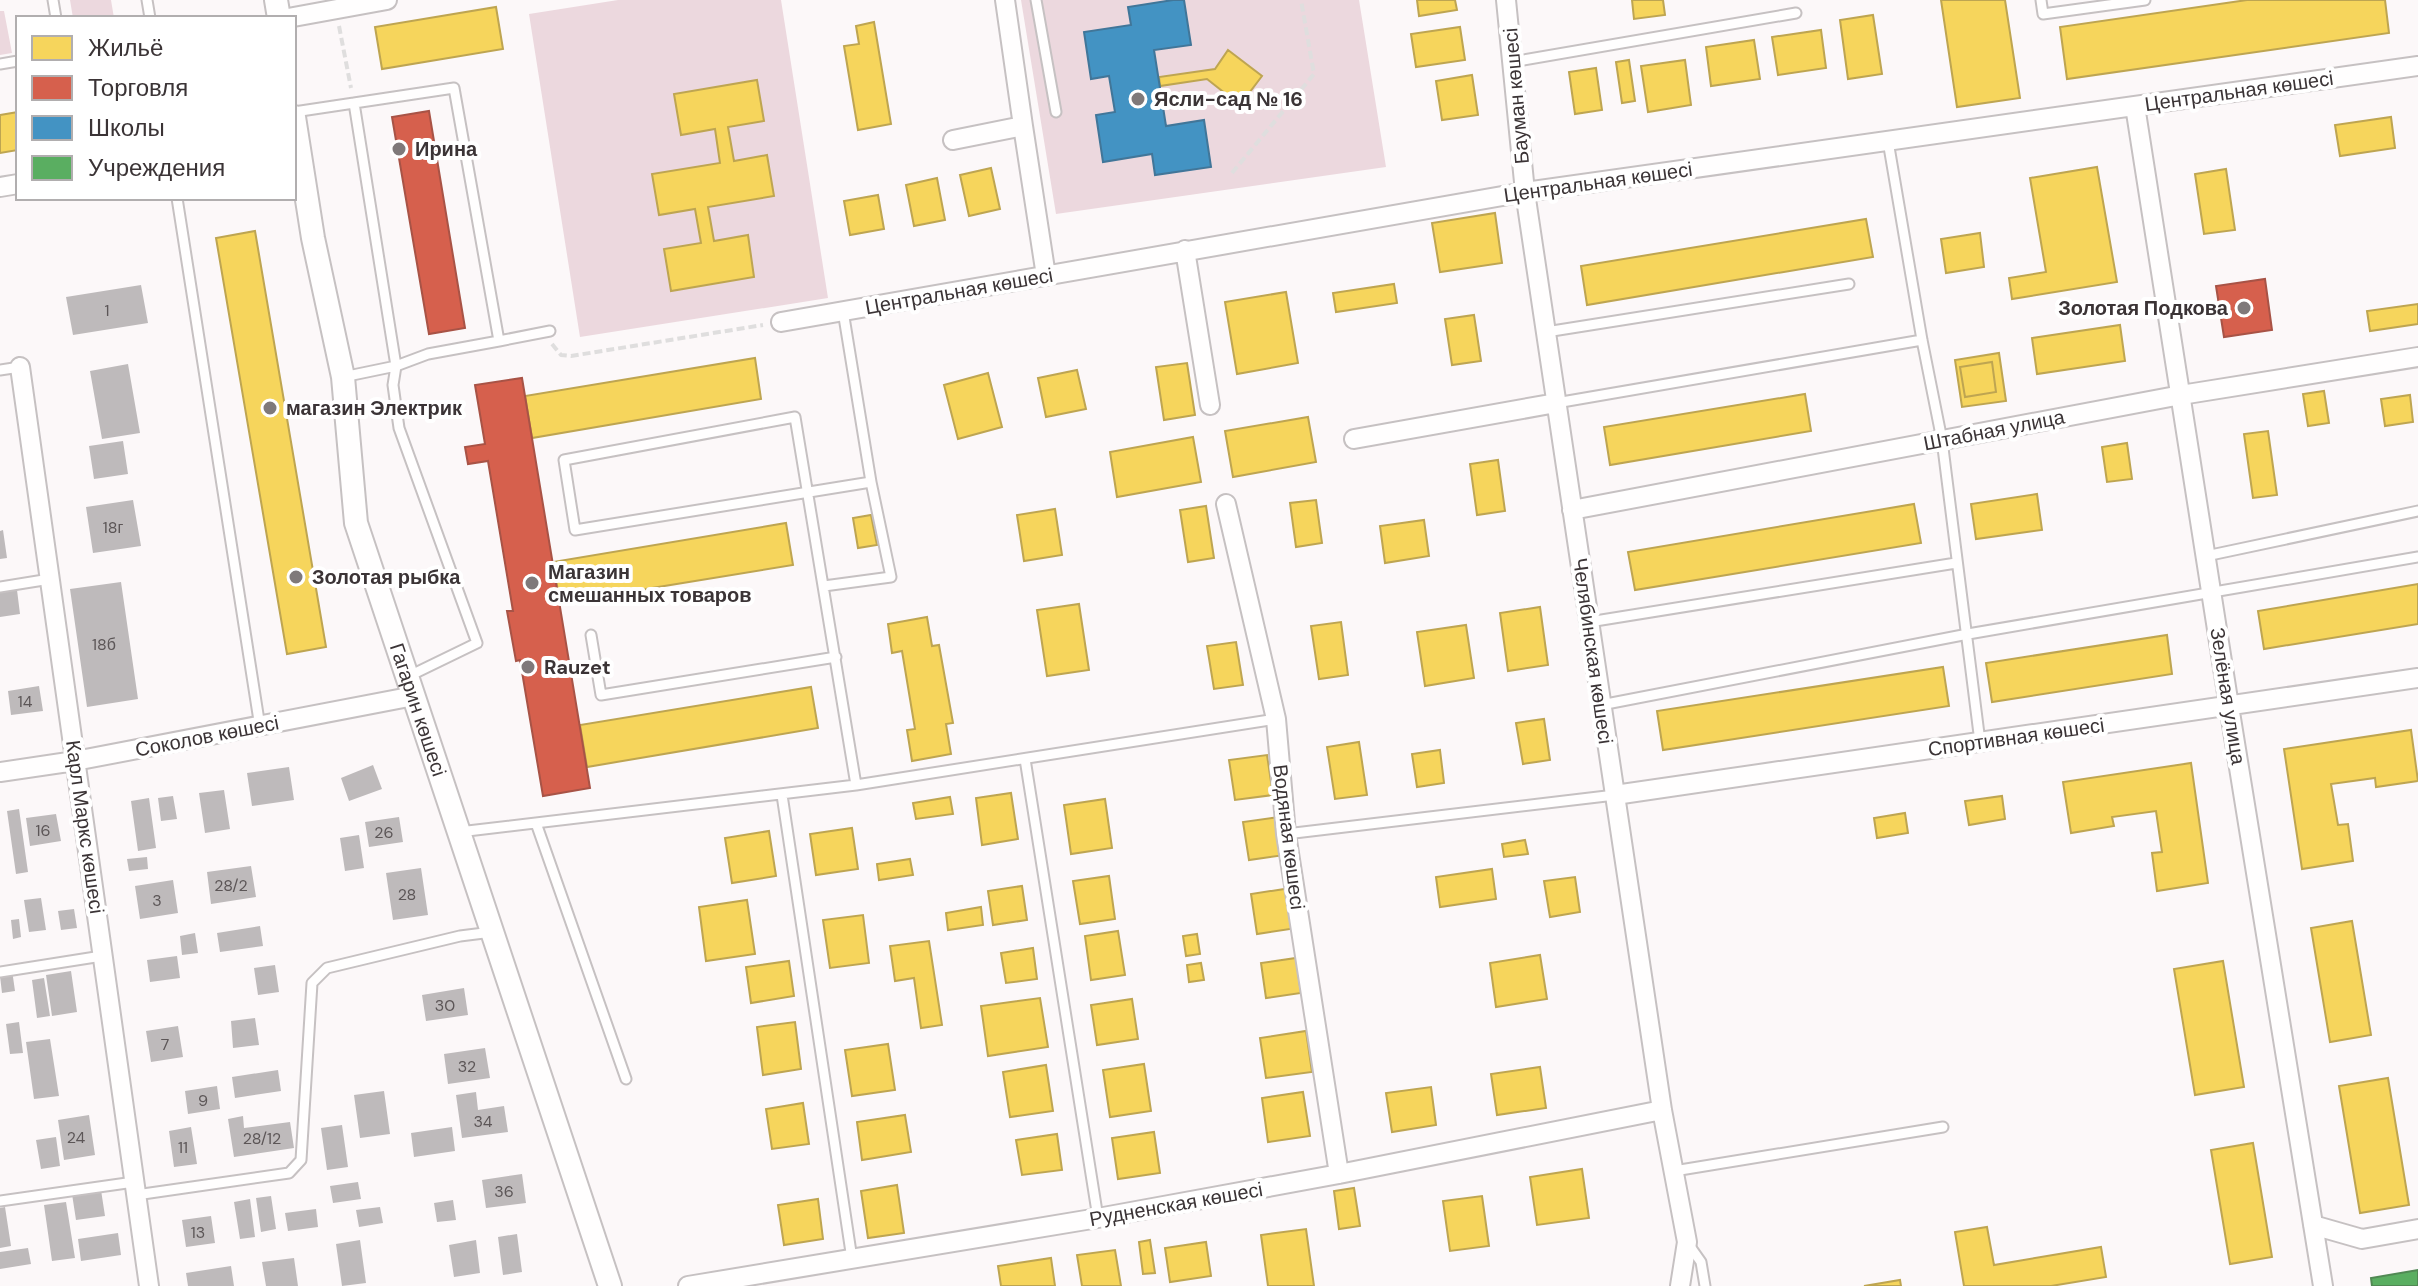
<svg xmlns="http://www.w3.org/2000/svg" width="2418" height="1286" font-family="'DM Sans',sans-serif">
<rect width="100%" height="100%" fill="#fcf8f9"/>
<path fill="#ecd8de" d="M70,0H111L114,18H73Z
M618,0H781L828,298L580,337L529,14Z
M1021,0H1359L1386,167L1056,214Z
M0,11H4L12,53L0,55Z"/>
<path fill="#f6d55c" stroke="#bea551" stroke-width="2" d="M1417,0H1455L1457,10L1419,16Z
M1632,0H1663L1665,15L1634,19Z
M1941,0H2005L2020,98L1957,107Z
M2247,0H2385L2389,33L2067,79L2060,27Z
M496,7L503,49L382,69L375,27Z
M1873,15L1882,74L1848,79L1840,20Z
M874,22L891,124L858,130L844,46L859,44L856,26Z
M1460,27L1465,60L1416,67L1411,34Z
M1821,30L1826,68L1778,75L1772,37Z
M1754,40L1760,79L1711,86L1706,47Z
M1228,50L1262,76L1240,105L1207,79L1160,86L1159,77L1215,69Z
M1629,60L1635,101L1622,103L1616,62Z
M1685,60L1691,105L1648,112L1641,66Z
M1596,68L1602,110L1575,114L1569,72Z
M1472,75L1478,115L1442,120L1436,81Z
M757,80L764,121L728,127L734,161L767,155L774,196L708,207L714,241L748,235L754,277L671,291L664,249L701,243L695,209L659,215L652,174L720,163L715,129L681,135L674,94Z
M18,112V150L0,153V115Z
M2391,117L2395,148L2340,156L2335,125Z
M2097,167L2117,282L2012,299L2009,278L2046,272L2030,178Z
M991,168L1000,209L969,216L960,175Z
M2226,169L2235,230L2204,234L2195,174Z
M937,178L945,220L914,226L906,185Z
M878,195L884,229L850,235L844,201Z
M1495,213L1502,263L1440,272L1432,223Z
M1866,219L1873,257L1587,305L1581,266Z
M255,231L326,647L287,654L216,238Z
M1980,233L1984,267L1946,273L1941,239Z
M1394,284L1397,303L1336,312L1333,293Z
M1286,292L1298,363L1237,374L1225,302Z
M2418,304V324L2370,331L2367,311Z
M1474,315L1481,361L1452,365L1445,319Z
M2120,325L2125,361L2037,374L2032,338Z
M1999,353L2006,401L1962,407L1955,360Z
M755,358L761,399L532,438L525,396Z
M1992,362L1996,392L1965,397L1960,367Z
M1187,363L1195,415L1164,420L1156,367Z
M1077,370L1086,409L1046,417L1038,378Z
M988,373L1002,427L958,439L944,385Z
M2324,391L2329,423L2308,426L2303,394Z
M1805,394L1811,431L1610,465L1604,427Z
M2410,395L2413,422L2385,426L2381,399Z
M1308,417L1316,462L1233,477L1225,431Z
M2268,431L2277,495L2253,498L2244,434Z
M1193,437L1201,482L1117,497L1110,452Z
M2127,443L2132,479L2107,482L2102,447Z
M1498,460L1505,511L1477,515L1470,464Z
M2037,494L2042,530L1976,539L1971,504Z
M1316,500L1322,543L1296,547L1290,503Z
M1914,504L1921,543L1635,590L1628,552Z
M1206,506L1214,558L1188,562L1180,510Z
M1055,509L1062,555L1024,561L1017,515Z
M871,515L877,545L858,548L853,518Z
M1424,520L1429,556L1385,563L1380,526Z
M786,523L793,565L560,603L553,562Z
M2418,584V624L2264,649L2258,611Z
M1079,604L1089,670L1047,676L1037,610Z
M1540,607L1548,665L1508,671L1500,613Z
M927,617L932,646L939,645L953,723L946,724L951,754L912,761L907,730L915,729L902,651L892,653L888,624Z
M1341,622L1348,675L1319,679L1311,626Z
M1466,625L1474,678L1425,686L1417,632Z
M2167,635L2172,674L1992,702L1986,663Z
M1236,642L1243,685L1214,689L1207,646Z
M1943,667L1949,706L1663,750L1657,711Z
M811,687L818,728L587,767L580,725Z
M1544,719L1550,760L1523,764L1516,723Z
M2411,730L2418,781L2376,787L2375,778L2331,784L2338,825L2348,824L2353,861L2302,869L2284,749Z
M1359,742L1367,795L1335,799L1327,747Z
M1440,750L1444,783L1417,787L1412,754Z
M1267,755L1273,795L1235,800L1229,760Z
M2191,763L2208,883L2157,891L2152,853L2162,852L2156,811L2112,817L2114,826L2071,833L2063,782Z
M1011,793L1018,839L982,845L976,798Z
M2002,796L2005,819L1969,825L1965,801Z
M950,797L953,814L916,819L913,803Z
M1105,799L1112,848L1071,854L1064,805Z
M1905,813L1908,833L1877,838L1874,818Z
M1280,817L1285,855L1249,860L1243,822Z
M852,828L858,869L816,875L810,834Z
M769,831L776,876L732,883L725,838Z
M1525,840L1528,854L1504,857L1502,844Z
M910,859L913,875L879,880L877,864Z
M1492,869L1496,899L1440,907L1436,877Z
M1109,876L1115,919L1080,924L1073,881Z
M1575,877L1580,912L1550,917L1544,881Z
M1022,886L1027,920L993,925L988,891Z
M1291,888L1297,928L1257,934L1251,894Z
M747,900L755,954L706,961L699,907Z
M981,907L983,925L948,930L946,913Z
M863,915L869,963L830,968L823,920Z
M2352,921L2371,1035L2330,1042L2311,928Z
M1118,931L1125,975L1091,980L1085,936Z
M1197,934L1200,954L1186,956L1183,936Z
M929,941L942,1025L921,1028L914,978L895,981L890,946Z
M1033,948L1037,979L1006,983L1001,953Z
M1540,955L1547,999L1496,1007L1490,963Z
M1296,958L1301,993L1266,998L1261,963Z
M789,961L794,996L751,1003L746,967Z
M2223,961L2244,1087L2195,1095L2174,969Z
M1201,963L1204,980L1189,982L1187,965Z
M1040,998L1048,1047L988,1056L981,1006Z
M1132,999L1138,1039L1097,1045L1091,1005Z
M795,1022L801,1069L763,1075L757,1027Z
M1306,1031L1312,1072L1266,1078L1260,1038Z
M888,1044L895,1090L852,1096L845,1050Z
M1144,1064L1151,1111L1110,1117L1103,1070Z
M1046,1065L1053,1111L1010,1117L1003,1072Z
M1540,1067L1546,1108L1497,1115L1491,1074Z
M2388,1078L2409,1205L2360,1213L2339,1086Z
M1431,1087L1436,1125L1392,1132L1386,1093Z
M1303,1092L1310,1136L1268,1142L1262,1098Z
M803,1103L809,1144L772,1149L766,1109Z
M905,1115L911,1152L862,1160L857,1122Z
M1154,1132L1160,1173L1118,1179L1112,1138Z
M1057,1134L1062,1170L1022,1175L1016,1140Z
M2253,1143L2272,1257L2230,1264L2211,1150Z
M1582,1169L1589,1218L1537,1225L1530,1177Z
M897,1185L904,1233L868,1238L861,1191Z
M1354,1188L1360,1226L1339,1229L1334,1191Z
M1482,1196L1489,1246L1450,1251L1443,1201Z
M818,1199L823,1239L784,1245L778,1205Z
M1987,1227L1994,1265L2101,1247L2106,1277L2051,1286H1964L1955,1232Z
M1306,1229L1314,1286H1268L1261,1235Z
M1150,1240L1155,1273L1143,1274L1139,1242Z
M1206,1242L1211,1276L1170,1282L1165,1248Z
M1115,1250L1121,1286H1082L1077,1255Z
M1051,1258L1055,1286H1001L998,1266Z
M1900,1280L1901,1286H1864Z"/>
<path fill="#d6604d" stroke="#a85346" stroke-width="2" d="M429,111L465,328L429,334L392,117Z
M2265,279L2272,330L2224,337L2216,286Z
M522,378L590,788L543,796L520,660L516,661L507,611H513L488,461L468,464L465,447L485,444L475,385Z"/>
<path fill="#4393c3" stroke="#417699" stroke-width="2" d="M1173,0H1184L1191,45L1154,50L1166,126L1204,120L1211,167L1155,175L1152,154L1103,162L1096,115L1115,112L1109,76L1091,79L1084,32L1131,25L1128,7Z"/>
<path fill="#5aae61" stroke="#518954" stroke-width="2" d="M2418,1270V1286H2372L2371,1278Z"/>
<path fill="#bebabb" d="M141,285L148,323L73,335L66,297Z
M128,364L140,433L102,439L90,371Z
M123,441L128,474L94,479L89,446Z
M133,500L141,546L93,553L86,507Z
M3,530L7,558L0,559V531Z
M121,582L138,699L87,707L70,589Z
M17,590L20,614L0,617V593Z
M39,686L43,711L11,715L8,691Z
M373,765L382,789L349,801L341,778Z
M289,767L294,800L252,806L247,773Z
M224,790L230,829L205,833L199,793Z
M173,796L177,819L161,821L158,798Z
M149,798L156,848L138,851L131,801Z
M19,809L28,872L16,874L7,811Z
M56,814L61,841L30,846L26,818Z
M399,817L403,842L369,847L365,822Z
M359,835L364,868L345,871L340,838Z
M147,857L148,869L129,871L127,859Z
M251,866L256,897L211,904L207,872Z
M421,868L428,915L393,920L386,873Z
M173,880L178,913L140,919L135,886Z
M41,898L46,930L29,932L24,900Z
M74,909L77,928L61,930L58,911Z
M19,919L21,937L13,939L11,920Z
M260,926L263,946L220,952L217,933Z
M195,933L198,953L182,955L180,936Z
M177,956L180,978L150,982L147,960Z
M275,965L279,992L258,995L254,968Z
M12,970L15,991L2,993L0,976Z
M71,971L77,1012L52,1016L46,975Z
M44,978L50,1016L37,1018L32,980Z
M464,988L468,1015L426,1021L422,995Z
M255,1018L259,1045L233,1048L231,1021Z
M19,1022L23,1053L10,1054L6,1024Z
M178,1026L183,1057L151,1062L146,1031Z
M50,1039L59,1096L34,1099L26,1042Z
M485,1048L490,1078L448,1084L444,1054Z
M278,1070L281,1091L235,1098L232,1077Z
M217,1086L220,1109L188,1114L185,1091Z
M384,1091L390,1134L360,1138L354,1095Z
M476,1092L478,1110L504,1106L508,1132L462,1138L456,1095Z
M89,1115L95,1155L64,1160L58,1120Z
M243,1116L244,1128L290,1122L294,1148L234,1157L228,1119Z
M342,1125L348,1167L327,1170L321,1128Z
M191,1127L197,1164L174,1167L169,1131Z
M452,1127L455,1151L414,1157L411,1133Z
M56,1137L60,1166L41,1169L36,1140Z
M522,1174L526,1203L486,1208L482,1180Z
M358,1182L361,1199L333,1203L330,1186Z
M101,1190L105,1216L76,1220L72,1194Z
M271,1196L276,1229L261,1232L256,1198Z
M250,1199L255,1237L240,1239L234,1202Z
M453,1200L456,1220L437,1222L434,1203Z
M66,1202L75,1258L52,1261L44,1205Z
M5,1207L11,1246L0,1248V1208Z
M380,1207L383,1223L359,1227L356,1210Z
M316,1209L318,1227L288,1231L285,1213Z
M211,1216L215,1243L186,1247L182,1220Z
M118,1233L121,1255L81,1261L78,1239Z
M517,1234L522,1272L503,1275L498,1237Z
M360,1240L366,1283L342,1286L336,1244Z
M476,1240L480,1273L454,1277L449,1245Z
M28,1248L31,1264L0,1269V1252Z
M294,1258L298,1286H266L262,1262Z
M231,1266L234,1286H188L186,1273Z"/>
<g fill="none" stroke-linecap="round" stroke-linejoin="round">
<defs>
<path id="service" d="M53,0L56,18
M147,0L150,18
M1036,0L1056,112
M2041,0L2043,14L2145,0
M1512,62L1796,13
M0,64L18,61
M354,103L396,366L393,385L399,428L477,643L407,677
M294,112L454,88L499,341L428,354L396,366L343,377
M1888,141L1922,340L1942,440L1980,742
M177,198L260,727
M843,311L871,482L575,530L564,460L795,417L856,785
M1546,332L1849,284
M499,341L550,331
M0,370L20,367
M1556,403L1922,340
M2206,556L2418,511
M824,586L891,577L871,482
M0,587L50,579
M1589,622L1956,563
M591,635L601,695L836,657
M1601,705L1968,634L2418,557
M1025,759L1098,1218
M782,795L852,1259
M536,823L626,1079
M459,832L856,785L1276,719
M1286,834L1615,795
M0,972L102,956
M1674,1171L1943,1127
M136,1195L289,1173L301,1160L312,983L327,968L460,936L492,932
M0,1201L134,1182
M1689,1245L1701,1262L1705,1286"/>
<path id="minor" d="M1005,0L1023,126
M1506,0L1525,192L1662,1110L1687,1242L1680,1286
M288,18L387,0
M2135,106L2229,706L2323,1286
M953,140L1023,126L1046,276
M0,187L18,184
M1185,250L1210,405
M781,322L1525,192L2418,66
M20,367L149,1286
M1354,439L1556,403
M1226,504L1276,719L1286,834L1339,1174
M1572,510L2181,395L2418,357
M0,772L75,761L414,696
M1615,795L2418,678
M2313,1225L2362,1239L2418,1229
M688,1286L1098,1218L1339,1174L1662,1110"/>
<g id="tertiary">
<path d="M276,0L279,18"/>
<path id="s1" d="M294,117L313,238L343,377L356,523L610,1286"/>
</g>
</defs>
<use href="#service" stroke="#c6c1c2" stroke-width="13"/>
<use href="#minor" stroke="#c6c1c2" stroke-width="22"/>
<use href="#tertiary" stroke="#c6c1c2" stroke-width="26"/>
<path stroke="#dfdede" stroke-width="4" stroke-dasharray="8 4" stroke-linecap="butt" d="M339,26L351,88
M1232,173L1314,74L1301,0
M552,344L561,355L571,356L763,325"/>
<use href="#service" stroke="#fffefe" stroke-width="9"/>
<use href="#minor" stroke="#fffefe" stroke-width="18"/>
<use href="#tertiary" stroke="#fffefe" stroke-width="22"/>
</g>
<g fill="#7f797a" stroke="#fff" stroke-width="3">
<circle cx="1138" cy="99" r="8"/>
<circle cx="399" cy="149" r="8"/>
<circle cx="2244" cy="308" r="8"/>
<circle cx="270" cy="408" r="8"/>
<circle cx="296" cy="577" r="8"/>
<circle cx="532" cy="583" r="8"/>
<circle cx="528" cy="667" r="8"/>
</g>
<g text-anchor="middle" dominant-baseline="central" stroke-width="8" stroke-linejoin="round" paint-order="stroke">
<g font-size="16" fill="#5c5657">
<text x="107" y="310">1</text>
<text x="113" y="527">18г</text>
<text x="104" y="644">18б</text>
<text x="25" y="701">14</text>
<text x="43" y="830">16</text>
<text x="384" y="832">26</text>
<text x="231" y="885">28/2</text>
<text x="407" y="894">28</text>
<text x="157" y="900">3</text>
<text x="445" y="1005">30</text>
<text x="165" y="1044">7</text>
<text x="467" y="1066">32</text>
<text x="203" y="1100">9</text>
<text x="483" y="1121">34</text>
<text x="76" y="1137">24</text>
<text x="262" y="1138">28/12</text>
<text x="183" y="1147">11</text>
<text x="504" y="1191">36</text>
<text x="198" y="1232">13</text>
</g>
<g font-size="20" fill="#3b3436" stroke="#fff">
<text transform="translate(2239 91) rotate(-8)">Центральная көшесі</text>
<text transform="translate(1516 96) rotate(-95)">Бауман көшесі</text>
<text transform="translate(1598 182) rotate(-8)">Центральная көшесі</text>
<text transform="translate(959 291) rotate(-10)">Центральная көшесі</text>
<text transform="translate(1994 430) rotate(-11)">Штабная улица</text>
<text transform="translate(1593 651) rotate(82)">Челябинская көшесі</text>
<text transform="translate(2228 696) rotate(81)">Зелёная улица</text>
<text stroke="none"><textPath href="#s1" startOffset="608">Гагарин көшесі</textPath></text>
<text transform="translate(207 736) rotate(-11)">Соколов көшесі</text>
<text transform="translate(2016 737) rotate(-8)">Спортивная көшесі</text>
<text transform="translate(85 827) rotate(82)">Карл Маркс көшесі</text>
<text transform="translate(1289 837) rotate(83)">Водяная көшесі</text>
<text transform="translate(1176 1204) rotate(-10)">Рудненская көшесі</text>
</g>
<g font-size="20" font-weight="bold" fill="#3b3436" stroke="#fff" text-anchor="start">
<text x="1154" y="99">Ясли-сад № 16</text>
<text x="415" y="149">Ирина</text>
<text x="2228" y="308" text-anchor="end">Золотая Подкова</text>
<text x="286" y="408">магазин Электрик</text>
<text x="548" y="572">Магазин<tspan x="548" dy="23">смешанных товаров</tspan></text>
<text x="312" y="577">Золотая рыбка</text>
<text x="544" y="667">Rauzet</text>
</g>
</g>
<rect x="16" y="16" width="280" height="184" fill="#ffffff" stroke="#b1aeaf" stroke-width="2"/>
<rect x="32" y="36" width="40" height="24" fill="#f6d55c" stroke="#b1aeaf" stroke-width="2"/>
<text x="88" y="56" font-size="24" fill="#3b3436">Жильё</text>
<rect x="32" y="76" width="40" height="24" fill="#d6604d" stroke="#b1aeaf" stroke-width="2"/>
<text x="88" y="96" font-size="24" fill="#3b3436">Торговля</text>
<rect x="32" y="116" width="40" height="24" fill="#4393c3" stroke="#b1aeaf" stroke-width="2"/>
<text x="88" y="136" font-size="24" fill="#3b3436">Школы</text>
<rect x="32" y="156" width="40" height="24" fill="#5aae61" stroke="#b1aeaf" stroke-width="2"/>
<text x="88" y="176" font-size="24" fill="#3b3436">Учреждения</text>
</svg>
